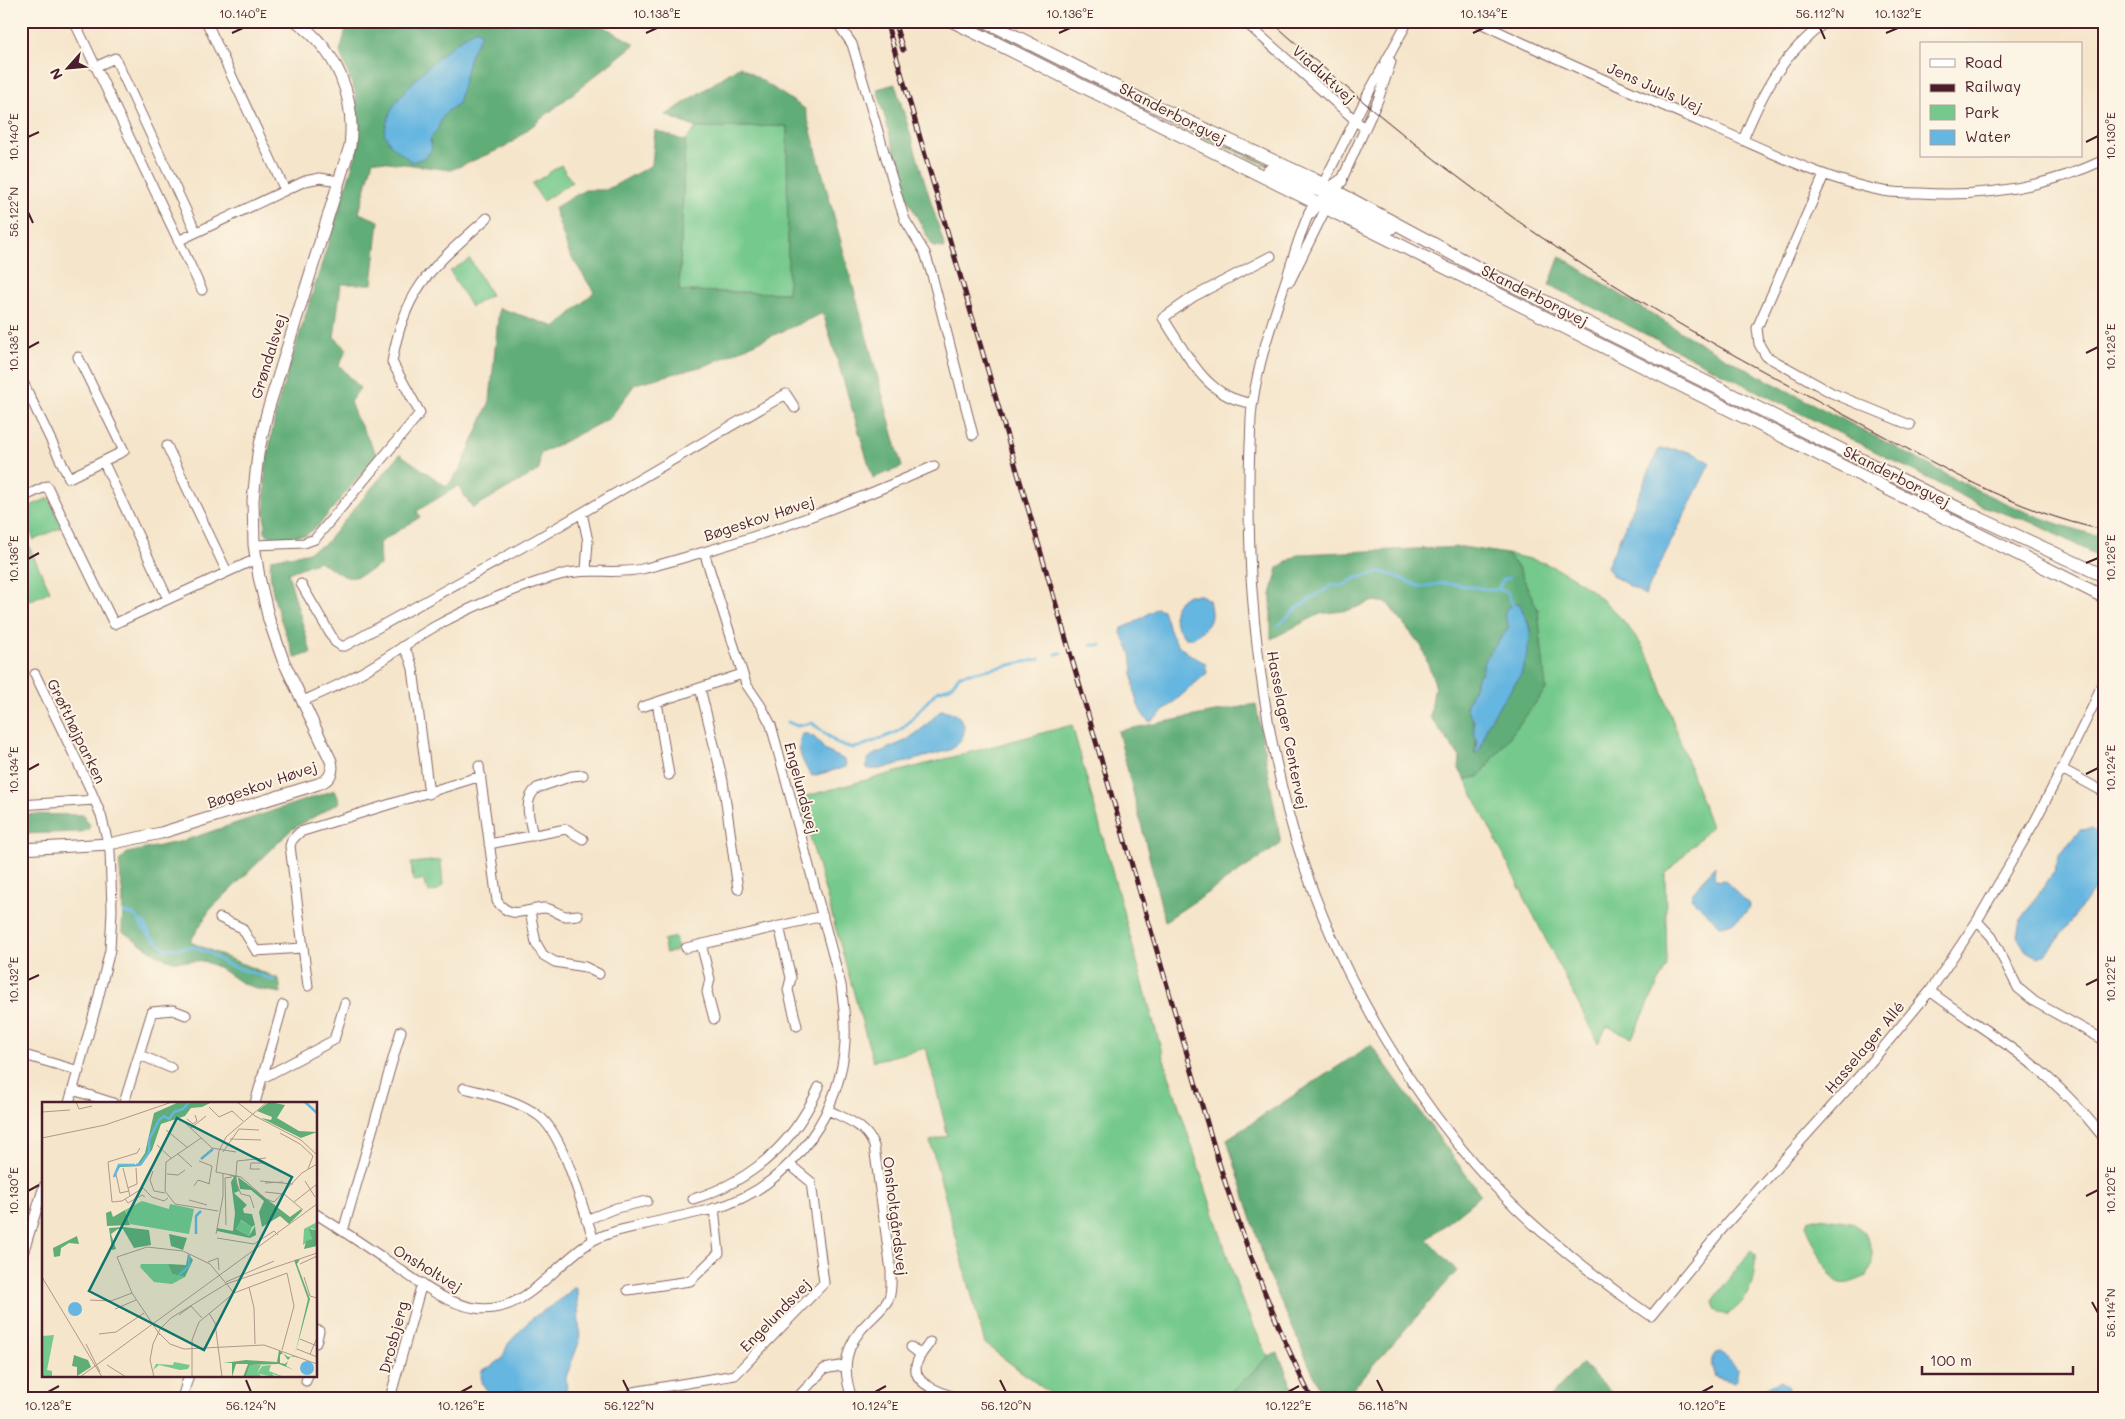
<svg xmlns="http://www.w3.org/2000/svg" width="2125" height="1419" font-family="Mali,sans-serif">
<rect width="100%" height="100%" fill="#fcf5e5"/>
<filter id="ink" filterUnits="userSpaceOnUse"><feTurbulence type="fractalNoise" baseFrequency=".02" numOctaves="2"/><feDisplacementMap in="SourceGraphic" scale="10" xChannelSelector="R" yChannelSelector="G"/><feConvolveMatrix kernelMatrix="1 2 1 2 8 2 1 2 1" color-interpolation-filters="sRGB"/></filter>
<filter id="wash" filterUnits="userSpaceOnUse"><feTurbulence type="fractalNoise" baseFrequency=".0096" numOctaves="4" result="noise"/><feDisplacementMap in="SourceGraphic" scale="20" xChannelSelector="R" yChannelSelector="G"/><feGaussianBlur stdDeviation="1.12" result="paint"/><feColorMatrix in="noise" values="0 0 0 0 0 0 0 0 0 0 0 0 0 0 0 0 0 1.4 0 .05"/><feComposite in="paint" operator="in"/></filter>
<g filter="url(#wash)">
<rect width="100%" height="100%" fill="#f5e5cb"/>
<path fill="#75c98c" stroke="#60745c" d="M965,21H974L1152,111L1294,176V177L1156,116Z
M787,126L789,293L679,291L685,141L696,128Z
M561,165L572,182L543,201L532,184Z
M470,259L491,295L471,307L450,271Z
M49,498L62,527L34,540L21,510Z
M23,534L50,591L27,602L21,589V535Z
M1507,554C1519,557 1533,559 1544,563C1590,581 1630,621 1652,663L1711,827L1665,874L1667,965L1632,1038L1607,1026L1598,1043L1465,779L1479,777L1546,689L1519,569Z
M1072,725L1164,1060L1242,1301L1268,1357L1225,1398H1056L985,1344L930,1141L948,1136L926,1048L873,1061L799,798Z
M441,860L443,885L437,891L429,892L423,880L413,881L411,863Z
M675,937L678,950L666,953L663,940Z
M1815,1218C1827,1219 1843,1219 1854,1224C1866,1230 1874,1248 1872,1261C1872,1266 1869,1271 1867,1276C1859,1279 1849,1285 1840,1283C1827,1278 1812,1238 1806,1225L1808,1220Z
M1751,1250L1755,1254C1756,1278 1749,1303 1726,1315C1718,1313 1714,1310 1713,1301Z"/>
<path fill="#60ad78" stroke="#556652" fill-rule="evenodd" d="M348,21H594L635,44L507,146L451,170L373,160L359,213L379,221L372,284H341L334,337L347,349L339,365L360,388L350,402L355,415L377,455L318,526L306,535L273,538L265,533V472L277,406L356,155L359,123L355,92L340,52Z
M740,66L805,109L902,467L873,478L823,313L707,365L635,384L610,418L540,454L539,470L473,508L458,486L417,511L420,517L379,543L380,565C346,584 351,580 319,561L288,573L311,653L295,658C285,630 266,589 271,559L306,553L325,544L400,454L447,487L461,468L490,401L499,308L556,327L594,292L569,253L554,208L585,190H606L652,165L655,130L685,141L679,291L788,293L787,126L696,128L666,115Z
M895,84L945,248L933,247L908,200L877,89Z
M1560,256C1615,291 1670,327 1728,359C1779,387 1831,413 1882,440C1954,478 2024,519 2104,537V559L2034,523L1982,506L1549,285Z
M1462,547L1507,554L1519,569L1538,610L1546,689L1479,777L1465,779L1459,769L1460,757L1430,717L1435,684L1422,647L1387,603L1374,601L1349,610L1320,614L1271,639V595L1278,568L1299,554ZM1519,603C1523,612 1531,625 1530,635C1530,638 1528,640 1527,643C1525,654 1525,666 1520,676C1507,698 1483,719 1482,746L1474,753C1479,738 1475,721 1466,708L1477,678L1482,672L1484,661L1509,627L1504,614L1507,608Z
M1256,704L1281,844L1165,921L1118,731Z
M335,790L340,802L291,830L209,911L190,942L279,979L281,993L258,989L240,982L218,967L203,961H173L159,956L122,931L123,898L119,861L127,853L183,841Z
M21,814L83,815L90,825L88,830L81,832L21,834Z
M1371,1045L1481,1195L1427,1239L1457,1271L1350,1392V1398H1324L1269,1275L1227,1139Z
M1278,1353L1297,1398H1225L1268,1357Z
M1582,1363L1613,1394L1608,1398H1549Z"/>
<path fill="#65b6e0" stroke="#586a86" d="M477,29L481,34L470,56L458,104C434,118 445,124 430,139L432,149L426,157L412,162L390,144L384,133C386,126 388,118 391,111C403,87 453,41 477,29Z
M1659,449C1679,448 1694,451 1710,463L1645,595L1613,576L1607,567Z
M1188,595H1201L1209,600C1214,622 1210,625 1193,638H1185C1172,621 1167,608 1188,595Z
M1519,603C1523,612 1528,621 1530,631C1531,639 1524,669 1520,676C1510,692 1497,707 1488,724C1483,735 1484,747 1475,755L1477,741L1474,734V721L1466,708L1477,678L1482,672L1484,661L1509,627L1504,614L1507,608Z
M1157,608L1163,610C1173,642 1175,647 1205,663L1207,673L1152,721H1148C1130,701 1135,679 1131,654C1129,647 1124,640 1121,633L1122,628L1134,623Z
M941,710C968,712 972,737 950,750L880,769H869L866,767L868,759L873,755L907,740L923,728Z
M802,734H807L814,737L826,751L843,759L846,763V767L812,776C803,765 795,748 802,734Z
M2091,829L2104,837V876L2047,954L2037,957L2026,951L2017,936L2020,920L2054,872L2059,855L2080,830Z
M1715,866L1714,877L1718,881L1724,880L1748,903L1750,907C1742,917 1733,925 1720,926L1691,898L1692,894Z
M575,1287L577,1291L580,1340L566,1377L567,1398C557,1398 540,1401 531,1397C528,1395 525,1392 521,1391C513,1390 509,1396 502,1397C488,1398 478,1381 482,1370L492,1366L502,1359L508,1344L531,1319L560,1300Z
M1721,1352L1737,1368V1378L1734,1382L1715,1377C1712,1368 1709,1361 1715,1353Z
M1781,1381L1788,1386L1791,1398H1757C1761,1388 1771,1384 1781,1381Z"/>
<g fill="none" stroke-linecap="round" stroke-linejoin="round">
<path stroke="#65b6e0" stroke-width="3" d="M1498,589L1503,580L1509,578
M1279,625L1297,608L1332,585L1342,586L1356,578L1382,572L1398,577L1421,587L1444,583L1494,590L1498,589L1507,592L1514,607
M1091,645H1101
M1056,654L1061,653
M788,722L797,726L812,723L838,744L853,748L859,747L895,733L904,727L937,691L950,687L960,675L1040,659
M123,912L136,916L143,929L166,949L194,947L209,953L226,964L274,980
M140,922L144,923L149,933"/>
</g>
</g>
<g filter="url(#ink)">
<g fill="none" stroke-linecap="round" stroke-linejoin="round">
<defs>
<path id="minor" d="M74,21L202,290
M206,21L285,190
M836,21L852,44L900,205L905,220L925,253L932,275L973,435
M1244,21L1364,128
M1476,21C1556,59 1636,94 1717,129C1771,152 1825,180 1883,191C1895,193 1908,193 1920,193C1983,197 2047,187 2104,160
M95,67L115,58L196,232
M1743,140C1763,91 1782,54 1827,21
M1824,175L1757,328L1759,344L1766,356L1832,393L1910,425
M1323,184L1368,94L1408,21
M1339,186L1378,100L1391,62
M1311,209C1300,231 1294,256 1286,280C1273,320 1259,359 1253,401C1250,415 1251,430 1250,445C1248,489 1249,533 1251,577C1256,656 1268,735 1288,812C1327,963 1424,1129 1542,1232C1577,1262 1613,1290 1651,1316L1728,1222L1862,1073L1930,991L1977,921L2035,821L2062,769L2093,706L2104,679
M178,241L305,181L320,178L339,181
M1290,281L1326,208
M21,378L69,478L124,451L78,357
M1252,403C1206,399 1186,352 1163,318L1193,297L1271,256
M167,446L227,572
M103,461L168,599
M21,498L47,486L114,624L256,559
M582,513L588,541L586,570
M254,545L304,543L315,539L420,413L392,362C405,286 433,267 487,218
M301,584L335,642L341,646H345L537,539L786,394L795,408
M403,646L410,659L413,669L429,794
M35,674L88,784L101,815L110,851L112,910L110,950L97,1003L69,1103
M700,688L723,781L738,889
M303,701C321,693 340,685 357,675C384,661 408,642 434,627C470,607 520,586 560,575C587,567 615,575 642,569C659,565 676,560 693,555C776,532 855,501 934,466
M657,702L669,775
M642,707L742,674
M479,766L497,901C511,921 525,909 544,908C552,908 559,915 566,916C570,916 575,915 578,915
M2062,769L2104,792
M21,805L95,800
M533,836C530,820 522,800 537,788L572,776L583,775
M489,844L566,829L583,839
M530,911L536,943L543,955L555,962L585,967L599,974
M220,918L242,928L256,951L302,948
M1977,921L1992,937L2018,988L2035,1002L2104,1040
M779,926L791,978L788,990L797,1026
M701,944L710,979L707,992L714,1019
M686,948L823,916
M308,986L290,846L292,840L300,832L481,776
M1930,991C1957,1012 1987,1030 2015,1051C2048,1075 2079,1106 2104,1138
M21,1054L79,1071
M140,1055L171,1068
M261,1079L334,1040L345,1003
M464,1088C489,1094 518,1100 539,1116C565,1136 582,1208 594,1240
M73,1090L113,1103
M124,1103L152,1012L173,1010L186,1015
M255,1103L283,1005
M828,1110C848,1120 866,1125 874,1146L891,1271C891,1280 892,1289 889,1298C885,1307 876,1314 869,1321C845,1344 841,1367 852,1398
M693,1199C752,1181 794,1143 819,1087
M316,1214C342,1230 367,1247 392,1264C417,1281 444,1303 475,1308C525,1316 554,1264 592,1241C609,1231 628,1229 646,1224C668,1219 691,1214 713,1209C783,1190 835,1124 844,1053C847,1030 844,1008 841,985L771,725L761,706L746,684L704,552
M586,1220L616,1208L647,1201
M343,1231L401,1031
M21,1260L44,1186
M628,1290L690,1281L719,1253L714,1208
M316,1330L319,1331L316,1343
M930,1342C927,1347 922,1352 919,1358C905,1383 941,1392 957,1398
M911,1347L921,1355
M306,1381L308,1375
M633,1392L735,1375L824,1283L811,1182L789,1164
M182,1398L189,1375
M390,1398L422,1283
M797,1398L824,1369L845,1365"/>
<path id="tertiary" d="M21,849L109,844L161,833L318,784C329,780 334,773 331,761L283,660L269,620L259,577L254,545L253,500L258,454L267,413L350,146C356,96 337,51 296,21"/>
<path id="secondary" d="M952,21L2104,597
M985,21L1144,101L1313,179L1482,270L1968,513L2104,576
M1268,171L1320,191L1331,188L1341,181
M1310,213C1316,205 1320,200 1330,200L1391,228"/>
</defs>
<use href="#minor" stroke="#866463" stroke-width="11"/>
<use href="#tertiary" stroke="#866463" stroke-width="13"/>
<use href="#secondary" stroke="#866463" stroke-width="14"/>
<use href="#minor" stroke="#fff" stroke-width="9"/>
<use href="#tertiary" stroke="#fff" stroke-width="11"/>
<use href="#secondary" stroke="#fff" stroke-width="12"/>
<path stroke="#4a1f2b" stroke-width="1" d="M1271,21C1361,103 1456,180 1557,248C1653,312 1754,367 1856,421C1935,463 2015,512 2104,530"/>
<defs>
<path id="rail" d="M886,21L1217,1157C1243,1240 1273,1320 1311,1398
M894,21L903,50"/>
</defs>
<use href="#rail" stroke="#4a1f2b" stroke-width="5"/>
<use href="#rail" stroke="#fcf5e5" stroke-width="3" stroke-dasharray="9" stroke-linecap="butt"/>
</g>
</g>
<path fill="none" stroke="#4a1f2b" stroke-width="2" d="M1820,28L1825,39M232,33L243,28M646,33L657,28M1059,33L1070,28M1473,33L1484,28M1886,33L1898,28M28,137L39,132M2086,142L2098,136M28,212L33,223M28,348L39,342M2086,353L2098,347M28,559L39,553M2086,563L2098,558M28,770L39,764M2086,774L2098,768M28,980L39,975M2086,985L2098,979M28,1191L39,1185M2086,1196L2098,1190M2092,1302L2098,1313M246,1380L251,1392M623,1380L629,1392M1000,1380L1006,1392M1377,1380L1383,1392M48,1392L59,1386M461,1392L472,1386M875,1392L886,1386M1288,1392L1299,1386M1702,1392L1713,1386"/>
<g text-anchor="middle" dominant-baseline="central" stroke-width="4" stroke-linejoin="round" paint-order="stroke">
<g font-size="15" fill="#4a1f2b" stroke="#fcf5e5">
<text transform="translate(1324 74) rotate(42)">Viaduktvej</text>
<text transform="translate(1655 87) rotate(24)">Jens Juuls Vej</text>
<text transform="translate(1173 113) rotate(27)">Skanderborgvej</text>
<text transform="translate(1535 295) rotate(27)">Skanderborgvej</text>
<text transform="translate(268 356) rotate(-73)">Grøndalsvej</text>
<text transform="translate(1897 476) rotate(27)">Skanderborgvej</text>
<text transform="translate(759 518) rotate(-18)">Bøgeskov Høvej</text>
<text transform="translate(1288 730) rotate(79)">Hasselager Centervej</text>
<text transform="translate(77 731) rotate(64)">Grøfthøjparken</text>
<text transform="translate(262 784) rotate(-19)">Bøgeskov Høvej</text>
<text transform="translate(802 788) rotate(75)">Engelundsvej</text>
<text transform="translate(1864 1047) rotate(-50)">Hasselager Allé</text>
<text transform="translate(896 1216) rotate(83)">Onsholtgårdsvej</text>
<text transform="translate(428 1268) rotate(31)">Onsholtvej</text>
<text transform="translate(775 1315) rotate(-46)">Engelundsvej</text>
<text transform="translate(393 1337) rotate(-75)">Drosbjerg</text>
</g>
</g>
<g transform="translate(42 1102)">
<rect width="275" height="275" fill="#f5e5cb"/>
<path d="M100,99L127,107L128,102L152,107L147,132L88,122L83,108ZM198,118L210,125L207,134L194,127ZM275,120V128L269,126L270,137L261,143L262,127ZM99,162H126L130,172L143,175L130,182L112,180L98,165ZM12,233L5,268L10,269V275H0V234ZM132,260L148,263L146,267L138,268L117,263L111,268L114,262L131,263ZM208,263H219L215,272L220,264L229,263L227,269L242,275L230,272L233,275L217,272L220,275H204Z" fill="#75c98c"/>
<path d="M137,0H170L160,5L149,6L143,14L119,22L110,48L98,64L78,65L71,76L76,63H95L103,51L112,11ZM227,0L243,3L235,16L257,29L275,30L259,36L219,16L229,18L230,15L215,9ZM184,72L194,74L197,89L192,91L205,103L201,107L202,111L210,112L213,123L210,125L199,118L194,127L207,134L213,124L214,133L208,136L175,129V126L191,129L193,111L189,80L192,75ZM196,75L248,115L259,107L260,109L247,122L238,114L220,125L217,110L222,99L209,88L198,87ZM83,108L88,123L65,124L64,111L69,109L71,115ZM81,125L107,128L109,143L92,146L81,127H76L69,132L74,147L70,148L67,126ZM267,127L275,128V144L262,147L264,139L270,137ZM127,132L145,136L141,148L129,144ZM35,134L37,142L27,141L19,146L18,154L12,155L11,146ZM146,152L151,158L143,175L130,172L126,162L144,163ZM258,157L255,162L268,197L253,252L266,197L252,158ZM237,248L246,255L252,254L257,256L249,254L246,258L241,251L238,253V261L243,262L246,259L244,264L252,268L237,262L208,263L204,275H201L206,262H194L190,275V261H181L204,258L235,260ZM32,253L46,258L49,265L35,274V265L30,264Z" fill="#60ad78"/>
<path d="M26 207a7 7 0 1 1 14 0a7 7 0 1 1-14 0ZM258 266a7 7 0 1 1 14 0a7 7 0 1 1-14 0Z" fill="#65b6e0"/>
<path fill="none" stroke="#65b6e0" stroke-width="2.5" d="M263,0L275,11M159,57L171,47M94,63L99,62L107,50V38L117,18L122,14L127,17L132,10L141,7L147,0M72,75L77,63H93M154,132V114L159,109M137,173L147,164V153"/>
<path fill="none" stroke="#b1968b" stroke-width="1" d="M34,0L37,7L50,4M195,0L213,14L259,38L275,53M225,0L184,35L177,49L174,70L199,75L224,97L232,100L260,71L275,62M167,5L177,15L190,9L201,19M0,10L28,8M145,17L151,22L155,19L153,13M140,18L170,46L194,50M149,26L164,14M124,28L146,46M238,31L258,42L271,54L266,67M0,36L63,23L130,0M159,36L124,60L123,89L133,102L176,109M188,37L219,38M115,43L129,56M98,46L95,51L66,60L70,100L80,99L101,86L110,95L122,99L126,96M181,50L197,27L217,28M136,52L150,65M157,59L170,64L167,82M81,66L88,94M218,67H208L209,61H225M111,69L108,78L112,89L123,91M74,72L78,91L87,89M125,72L136,73L143,68M194,73L195,59L224,56M195,73L193,78L199,92L208,94L212,106M218,79L251,82M263,79L273,95M223,81L241,80M152,84L156,78L168,82M86,86L95,82L94,66M223,90L242,92M242,92L261,108M83,97L86,101L100,93L103,95M147,98L165,103M252,100L275,82M184,123L183,76L190,75M174,132L181,94V71M175,136L212,142L232,129L236,133M166,160L176,156L177,168M258,162L275,154M0,175L60,275M262,175L268,194L275,196M184,180L232,159M207,185L212,206L213,242M48,198L69,199L90,191M73,207L94,198M167,211L173,221L180,275M137,213L149,204L160,216M117,231L128,242L142,247L222,243L275,262M57,232L74,230L102,211M118,233L90,191L75,155L105,145L141,149L168,162L192,191M258,237L275,244M44,242L58,270M255,247L275,255M268,252L275,236M65,263L84,275M38,275L275,102M112,275L108,258L111,242L118,227L129,216L184,182L275,151M150,275V238L157,220L192,191L245,171L252,204L240,248"/>
<path fill="#0f766e" fill-opacity="0.15" stroke="#0f766e" stroke-width="2.5" d="M135,16L250,75L162,248L47,189Z"/>
<rect width="275" height="275" fill="none" stroke="#4a1f2b" stroke-width="2.5"/>
</g>
<rect width="2125" height="1419" fill="none" stroke="#fcf5e5" stroke-width="55"/>
<rect x="1920" y="42" width="162" height="115" fill="#fcf5e5" stroke="#b59f9b"/>
<rect x="1930" y="59" width="25" height="8" fill="#ffffff" stroke="#b59f9b"/>
<text x="1965" y="68" font-size="15" fill="#4a1f2b">Road</text>
<rect x="1930" y="84" width="25" height="8" fill="#4a1f2b" stroke="#b59f9b"/>
<text x="1965" y="92" font-size="15" fill="#4a1f2b">Railway</text>
<rect x="1930" y="105" width="25" height="15" fill="#75c98c" stroke="#b59f9b"/>
<text x="1965" y="118" font-size="15" fill="#4a1f2b">Park</text>
<rect x="1930" y="130" width="25" height="15" fill="#65b6e0" stroke="#b59f9b"/>
<text x="1965" y="142" font-size="15" fill="#4a1f2b">Water</text>
<g transform="translate(68 68) rotate(243)" stroke="#fcf5e5" stroke-width="4" paint-order="stroke">
<path d="M0-4L9 19L0 12L-9 19Z" fill="#4a1f2b"/>
<text y="-8" font-size="14" font-weight="bold" text-anchor="middle" fill="#4a1f2b">N</text>
</g>
<path d="M1922 1366v8h151v-8" fill="none" stroke="#4a1f2b" stroke-width="2.5"/>
<text x="1930" y="1366" font-size="15" fill="#4a1f2b" stroke="#fcf5e5" stroke-width="4" paint-order="stroke">100 m</text>
<rect x="28" y="28" width="2070" height="1364" fill="none" stroke="#4a1f2b" stroke-width="2"/>
<g font-size="12" text-anchor="middle" fill="#4a1f2b">
<text x="243" y="18">10.140°E</text>
<text x="657" y="18">10.138°E</text>
<text x="1070" y="18">10.136°E</text>
<text x="1484" y="18">10.134°E</text>
<text x="1820" y="18">56.112°N</text>
<text x="1898" y="18">10.132°E</text>
<text transform="translate(2111 136) rotate(-90)" y="4">10.130°E</text>
<text transform="translate(14 137) rotate(-90)" y="4">10.140°E</text>
<text transform="translate(14 212) rotate(-90)" y="4">56.122°N</text>
<text transform="translate(2111 347) rotate(-90)" y="4">10.128°E</text>
<text transform="translate(14 348) rotate(-90)" y="4">10.138°E</text>
<text transform="translate(2111 558) rotate(-90)" y="4">10.126°E</text>
<text transform="translate(14 559) rotate(-90)" y="4">10.136°E</text>
<text transform="translate(2111 768) rotate(-90)" y="4">10.124°E</text>
<text transform="translate(14 770) rotate(-90)" y="4">10.134°E</text>
<text transform="translate(2111 979) rotate(-90)" y="4">10.122°E</text>
<text transform="translate(14 980) rotate(-90)" y="4">10.132°E</text>
<text transform="translate(2111 1190) rotate(-90)" y="4">10.120°E</text>
<text transform="translate(14 1191) rotate(-90)" y="4">10.130°E</text>
<text transform="translate(2111 1313) rotate(-90)" y="4">56.114°N</text>
<text x="48" y="1410">10.128°E</text>
<text x="251" y="1410">56.124°N</text>
<text x="461" y="1410">10.126°E</text>
<text x="629" y="1410">56.122°N</text>
<text x="875" y="1410">10.124°E</text>
<text x="1006" y="1410">56.120°N</text>
<text x="1288" y="1410">10.122°E</text>
<text x="1383" y="1410">56.118°N</text>
<text x="1702" y="1410">10.120°E</text>
</g>
</svg>
